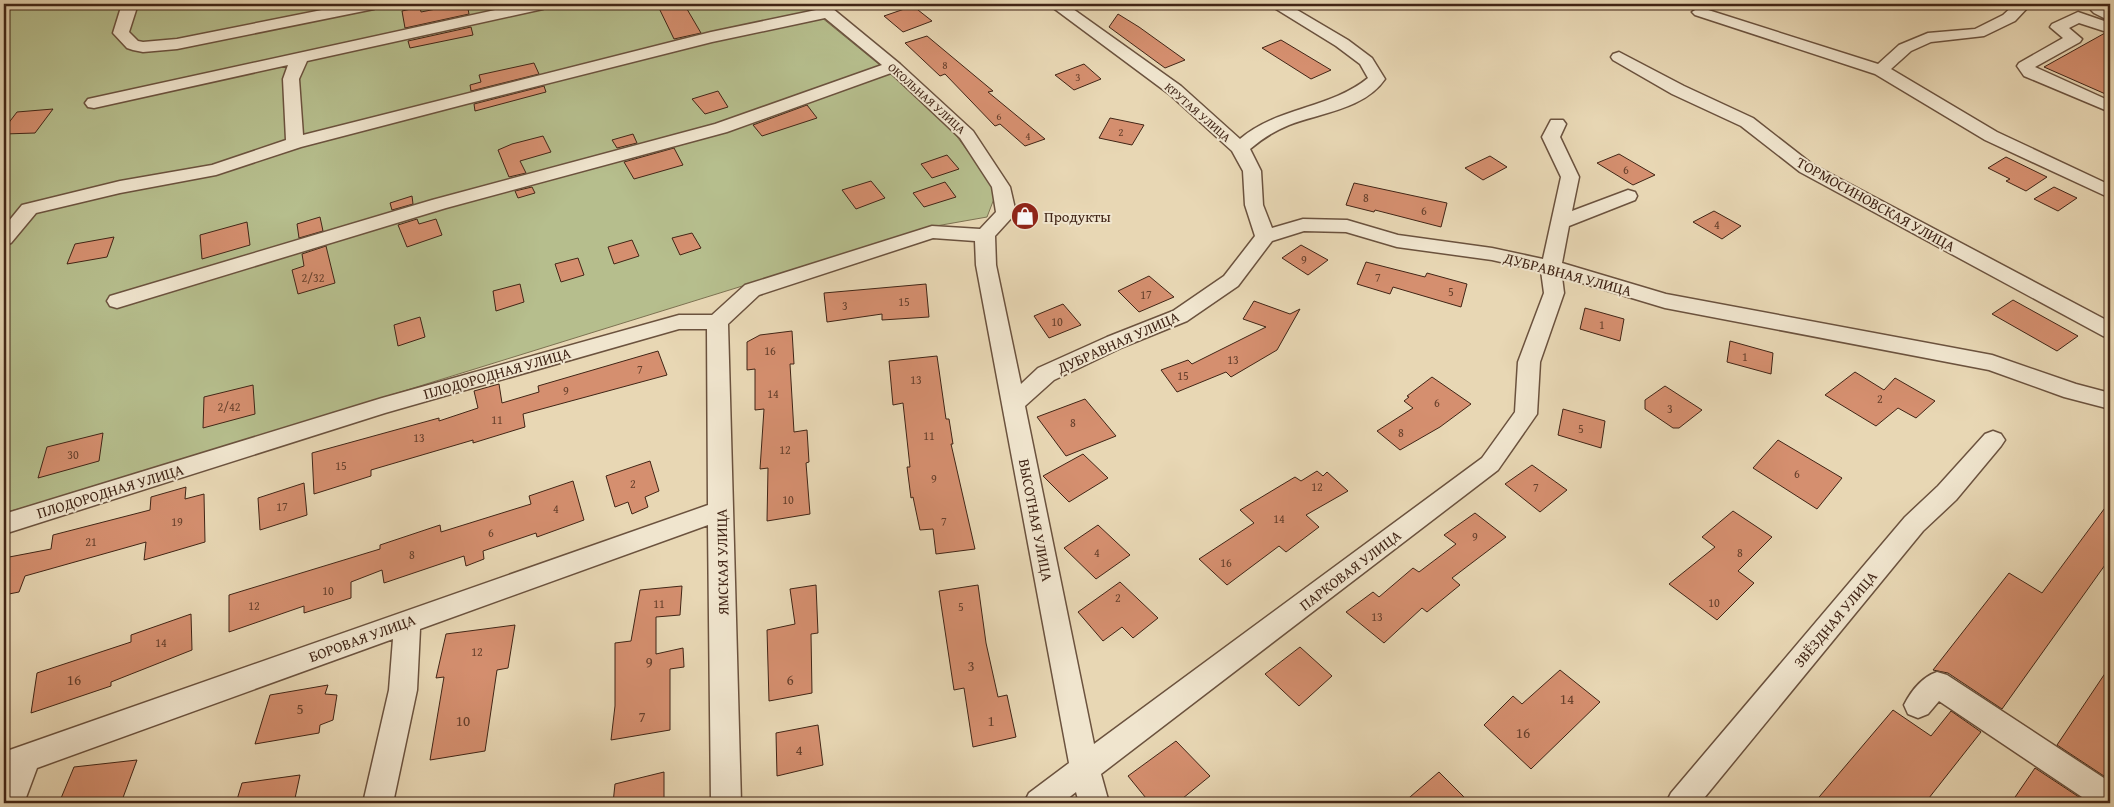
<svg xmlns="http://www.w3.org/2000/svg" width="2114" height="807" font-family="'Gentium Book Plus',serif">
<rect width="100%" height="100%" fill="#e8d7b4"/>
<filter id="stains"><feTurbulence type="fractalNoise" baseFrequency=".004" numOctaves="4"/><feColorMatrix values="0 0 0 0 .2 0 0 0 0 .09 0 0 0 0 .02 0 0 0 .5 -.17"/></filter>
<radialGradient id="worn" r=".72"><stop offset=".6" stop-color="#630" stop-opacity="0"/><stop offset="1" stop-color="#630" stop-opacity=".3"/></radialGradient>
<path fill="#b6be8d" stroke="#7c7252" d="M4,4H805L941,115L997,191L987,217L936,226L78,492L4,513Z"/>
<path fill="#d58f6f" stroke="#412516" d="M461,4H467L469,14L405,28L402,11L420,7L421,12Z
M657,4H684L701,33L674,39Z
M913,6L932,21L903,32L884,16Z
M1118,14L1139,27L1185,60L1165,68L1109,27Z
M471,27L473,35L410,48L408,41Z
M2105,33L2110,35V96L2044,67Z
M927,36L993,91L988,92L1045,139L1025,146L1000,124L995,126L945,74L940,76L905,43Z
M1281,40L1331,70L1311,79L1262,48Z
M534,63L539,74L471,91L470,85L481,82L479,75Z
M1084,64L1101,79L1074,90L1055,75Z
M544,86L546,92L475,111L474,104Z
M718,91L728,107L705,114L692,99Z
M807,105L817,118L762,136L753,125Z
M53,109L35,133L4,134V129L17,112Z
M1110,118L1144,125L1132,145L1099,138Z
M633,134L637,143L617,148L612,140Z
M543,136L551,152L520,161L526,173L509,177L498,150L512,144Z
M674,148L683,165L634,179L624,162Z
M1619,154L1655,175L1633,185L1597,163Z
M947,155L959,169L932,178L921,164Z
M1490,156L1507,167L1483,180L1465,168Z
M2006,157L2047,177L2026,191L2006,181L2010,179L1988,168Z
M871,181L885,198L856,209L842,190Z
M945,182L956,197L924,207L913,193Z
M1354,183L1447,203L1441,227L1375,210L1374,212L1346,205Z
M532,187L535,193L518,198L515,191Z
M2054,187L2077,198L2058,211L2034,199Z
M412,196L413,204L392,210L390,203Z
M1714,211L1741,226L1722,239L1693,222Z
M320,217L323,231L299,238L297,224Z
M417,219L419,224L436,219L442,235L407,247L398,225Z
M247,222L250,245L202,259L200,235Z
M692,233L701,248L680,255L672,238Z
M114,237L107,257L67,264L75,244Z
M632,240L639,256L614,264L608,247Z
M1301,245L1328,260L1308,275L1282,258Z
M326,246L335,283L298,294L292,270L304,266L302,254Z
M578,258L584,275L561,282L555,264Z
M1366,262L1425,277L1427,273L1467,284L1461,307L1393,287L1390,294L1357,284Z
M1149,276L1174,297L1139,312L1118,291Z
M520,284L524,302L496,311L493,291Z
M926,284L929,317L882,320V314L827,322L824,293Z
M2013,300L2078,336L2057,351L1992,314Z
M1254,301L1290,314L1300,309L1277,350L1231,377L1226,372L1177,392L1161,370L1188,360L1192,364L1266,327L1243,319Z
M1063,304L1081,325L1049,338L1034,316Z
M1585,308L1624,319L1620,341L1580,329Z
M420,317L425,337L398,346L394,325Z
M792,331L794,364H790L794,432L807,430L809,462L806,463L810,514L767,521L768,468L760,469L764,409L755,410V369L747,370V342L760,335Z
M1730,341L1773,353L1771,374L1727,362Z
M658,351L667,375L523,414L525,427L473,443V440L371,470V476L314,494L312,453L439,418V421L478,408L474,391L499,384L502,403L539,392L538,386Z
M937,356L946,419H949L953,444H951L975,549L936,554L933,529L920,530L913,497L911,498L907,467H910L903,403L893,405L889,361Z
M1855,372L1884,390L1895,378L1935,401L1916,418L1898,408L1876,426L1825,395Z
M1432,377L1471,404L1440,427L1400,450L1377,431L1413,408L1404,401L1409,397L1407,396Z
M253,385L255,414L203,428L204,397Z
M1665,386L1702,410L1679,428H1673L1645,409V400Z
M1085,399L1116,436L1066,456L1037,417Z
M1563,409L1605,421L1601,448L1558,435Z
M103,433L99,461L38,478L47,447Z
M1778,440L1842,478L1817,509L1753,468Z
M1083,454L1108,478L1069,502L1043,476Z
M650,461L659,491L645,497L648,507L632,514L628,502L615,507L606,476Z
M1532,465L1567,490L1540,512L1505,484Z
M1317,471L1323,476L1327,472L1348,491L1306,515L1319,527L1286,552L1279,546L1227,585L1199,559L1254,523L1240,510L1295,477L1301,481Z
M573,481L584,520L537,537L536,533L483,551L484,559L466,566L464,556L384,583L382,570L351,582V598L304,613V606L229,632V595L380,549V545L440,525L441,532L531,504L529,496Z
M304,483L307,515L260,530L258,498Z
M186,487L185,499L204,494L205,542L144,560L146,542L25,576L19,592L4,595V558L51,549L53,535L150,510L151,497Z
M2110,501V558L2002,709L1948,673L1933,670L2009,573L2042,593Z
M1733,511L1772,537L1738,571L1754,583L1717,620L1669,584L1715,547L1702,537Z
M1475,513L1506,537L1452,578L1460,585L1427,612L1422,608L1384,643L1346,612L1373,592L1379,597L1413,568L1419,572L1456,544L1444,535Z
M1098,525L1130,555L1096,579L1064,548Z
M1120,582L1158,618L1133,638L1122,627L1103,641L1078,612Z
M816,585L818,633L811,634L812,693L769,701L767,630L795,624L790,589Z
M978,585L986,643L998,697L1007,695L1016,737L973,747L964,688L954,690L939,591Z
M682,586L680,615L656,617V654L683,648L684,667L670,669V730L611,740L615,706V643L631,641L640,590Z
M191,614L192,650L111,682V686L31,713L37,673L131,642V635Z
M515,625L508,668L497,670L485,751L430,760L444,677L436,678L446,634Z
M1300,647L1332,676L1299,706L1265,674Z
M2110,666V780L2057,745Z
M1560,670L1600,702L1531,769L1484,725L1513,696L1522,704Z
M328,685L325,694L337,695L333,720L320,725L319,733L255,744L270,695Z
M1893,710L1931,736L1951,711L1981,732L1925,803H1814Z
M818,725L823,765L777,776L776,733Z
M1176,741L1210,776L1177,803H1150L1128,776Z
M137,760L121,803H59L74,767Z
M2035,768L2088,803H2011Z
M664,772V803H613L615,784Z
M1439,772L1470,803H1403Z
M300,775L294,803H236L242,783Z"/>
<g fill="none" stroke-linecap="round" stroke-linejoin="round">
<defs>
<path id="minor" d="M122,4H138L129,32L138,41L143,42L177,39L352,4H382L374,9L177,49L143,52L133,50L127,48L113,33Z
M523,4H551L543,9L307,61L299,79L303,135L711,32L816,10L810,4H827L900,64L973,131L1010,187L1016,213L995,236L996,265L1021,384L1038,368L1107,337L1173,311L1224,276L1255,236L1245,205L1243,171L1232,151L1169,94L1048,4H1066L1181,86L1240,139C1277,107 1330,109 1368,78L1360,64L1336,46L1268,4H1287L1348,40L1372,58L1385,79C1365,109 1320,113 1289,125C1274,131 1262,139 1250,149L1261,171L1263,205L1272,228L1303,219L1347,220L1398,235L1492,248L1543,259L1561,177L1542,137L1551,120H1563L1566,124L1560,137L1579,177L1572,211L1628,190L1635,192L1637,196L1635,200L1569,226L1562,263L1666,294L1992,355L2076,384L2110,393V409L2064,397L1989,370L1665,308L1562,277L1564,293L1540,362L1537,414L1498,470L1101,774L1109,803H1079L1076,792L1062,803H1024L1029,793L1069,763L976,265L975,241L933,238L759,295L728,324L741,803H711L708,525L420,629L417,690L393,803H363L389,690L393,639L37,768L24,803H4V752L708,505L707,329H679L385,413L4,534V514L382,398L679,315H712L745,285L932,226L980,229L996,212L992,187L960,138L891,73L727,132L446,208L117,308L110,306L107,301L110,296L432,200L715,124L882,65L825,18L712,42L466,104L301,147L216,175L120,193L36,213L11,243L4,245V227L22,205L120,181L212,165L286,140L283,79L288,65L94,108L88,107L85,103L88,99ZM1304,231L1346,232L1397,247L1492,260L1541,271L1544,293L1518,362L1515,412L1482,458L1094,744L1025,406L1054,380L1123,347L1187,321L1238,286L1272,241Z
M2015,4H2031L2015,21L1984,36L1931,42L1911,51L1891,69L1997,132L2110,185V198L1985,140L1875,74L1695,15L1692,12L1700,7L1705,9L1878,64L1899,45L1928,33L1975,29L2003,15Z
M2099,4H2110V21L2094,13L2091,10Z
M2078,12L2110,23V33L2079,23L2069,28L2082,39L2080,42L2035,67L2110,101V112L2024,76L2017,66L2019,63L2063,38L2050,27L2052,24Z
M1619,52L1684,86L1753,118L1812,164L2110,322V338L2103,336L1800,172L1741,126L1672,94L1613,60L1611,57L1613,54Z
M1993,431L2001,434L2005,440L2001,446L1956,500L1923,531L1700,803H1666L1671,793L1905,517L1938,486L1985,434Z
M1937,672L1947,675L2110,782V803H2091L1939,701L1928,714L1918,718L1908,714L1904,705C1911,691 1922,677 1937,672Z"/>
</defs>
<use href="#minor" stroke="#6b523e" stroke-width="3"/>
<use href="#minor" fill="#f0e5ce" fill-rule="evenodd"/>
</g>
<defs>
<symbol id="shop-disc" viewBox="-11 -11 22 22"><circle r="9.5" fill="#8f2418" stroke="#f0e5ce"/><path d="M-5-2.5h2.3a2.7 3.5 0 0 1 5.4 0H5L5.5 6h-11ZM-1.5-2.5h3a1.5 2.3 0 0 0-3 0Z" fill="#fff"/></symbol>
</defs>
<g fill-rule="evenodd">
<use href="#shop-disc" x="1009" y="200" width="32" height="32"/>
</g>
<g text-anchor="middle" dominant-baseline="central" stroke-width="4" stroke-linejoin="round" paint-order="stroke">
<g font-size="11" fill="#66402c">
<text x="945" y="65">8</text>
<text x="1078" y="77">3</text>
<text x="999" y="116">6</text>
<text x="1121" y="132">2</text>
<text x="1028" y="136">4</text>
</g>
<g font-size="12" fill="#412516" stroke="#f0e5ce">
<text transform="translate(927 98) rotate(42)">ОКОЛЬНАЯ УЛИЦА</text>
<text transform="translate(1198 112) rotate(41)">КРУТАЯ УЛИЦА</text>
</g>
<g font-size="12" fill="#66402c">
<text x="1626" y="169">6</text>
<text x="1366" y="197">8</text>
<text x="1424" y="210">6</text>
<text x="1717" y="224">4</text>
<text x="1304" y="259">9</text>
<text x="313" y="277">2/32</text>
<text x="1378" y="277">7</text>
<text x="1451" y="291">5</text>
<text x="1146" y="294">17</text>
<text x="904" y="301">15</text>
<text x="845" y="305">3</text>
<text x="1057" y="321">10</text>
<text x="1602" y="324">1</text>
<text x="770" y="350">16</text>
<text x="1745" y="356">1</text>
<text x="1233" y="359">13</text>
<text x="640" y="369">7</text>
<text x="1183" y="375">15</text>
<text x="916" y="379">13</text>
<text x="566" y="390">9</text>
<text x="773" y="393">14</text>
<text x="1880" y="398">2</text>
<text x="1437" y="402">6</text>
<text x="229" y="406">2/42</text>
<text x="1670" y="408">3</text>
<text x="497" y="419">11</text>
<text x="1073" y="422">8</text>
<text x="1581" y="428">5</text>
<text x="1401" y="432">8</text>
<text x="929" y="435">11</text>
<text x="419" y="437">13</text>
<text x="785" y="449">12</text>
<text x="73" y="454">30</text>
<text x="341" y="465">15</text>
<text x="1797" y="473">6</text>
<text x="934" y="478">9</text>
<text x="633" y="483">2</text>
<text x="1317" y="486">12</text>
<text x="1536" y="487">7</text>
<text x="788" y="499">10</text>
<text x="282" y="506">17</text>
<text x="556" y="508">4</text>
<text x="1279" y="518">14</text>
<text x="177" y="521">19</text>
<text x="944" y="521">7</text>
<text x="491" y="532">6</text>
<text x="1475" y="536">9</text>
<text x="91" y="541">21</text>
<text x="1097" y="552">4</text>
<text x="1740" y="552">8</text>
<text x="412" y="554">8</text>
<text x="1226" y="562">16</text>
<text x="328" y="590">10</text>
<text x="1118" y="597">2</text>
<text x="1714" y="602">10</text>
<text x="659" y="603">11</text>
<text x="254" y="605">12</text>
<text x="961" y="606">5</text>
<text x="1377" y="616">13</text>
<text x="161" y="642">14</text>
<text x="477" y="651">12</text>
</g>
<g font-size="15" fill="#412516" stroke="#f0e5ce">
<text transform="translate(1876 204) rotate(29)">ТОРМОСИНОВСКАЯ УЛИЦА</text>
<text transform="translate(1568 274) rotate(15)">ДУБРАВНАЯ УЛИЦА</text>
<text transform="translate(1118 342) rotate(-24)">ДУБРАВНАЯ УЛИЦА</text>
<text transform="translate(497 373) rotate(-16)">ПЛОДОРОДНАЯ УЛИЦА</text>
<text transform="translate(110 491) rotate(-17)">ПЛОДОРОДНАЯ УЛИЦА</text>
<text transform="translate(1036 520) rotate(79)">ВЫСОТНАЯ УЛИЦА</text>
<text transform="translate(722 562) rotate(-91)">ЯМСКАЯ УЛИЦА</text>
<text transform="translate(1350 570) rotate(-37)">ПАРКОВАЯ УЛИЦА</text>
<text transform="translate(1835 619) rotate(-50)">ЗВЁЗДНАЯ УЛИЦА</text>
<text transform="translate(362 638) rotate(-20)">БОРОВАЯ УЛИЦА</text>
</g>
<g font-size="15" fill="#412516" stroke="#f0e5ce" text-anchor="start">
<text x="1044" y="216">Продукты</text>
</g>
<g font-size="15" fill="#66402c">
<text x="649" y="661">9</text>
<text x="971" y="665">3</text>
<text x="74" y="679">16</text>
<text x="790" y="679">6</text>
<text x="1567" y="698">14</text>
<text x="300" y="708">5</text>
<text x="642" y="716">7</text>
<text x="463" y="720">10</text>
<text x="991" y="720">1</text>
<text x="1523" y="732">16</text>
<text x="799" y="749">4</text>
</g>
</g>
<rect width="2114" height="807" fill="none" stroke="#e8d7b4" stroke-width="20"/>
<rect x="5" y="5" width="2104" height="797" fill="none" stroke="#412516" stroke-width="2.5"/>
<rect x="10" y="10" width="2094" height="787" fill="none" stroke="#412516"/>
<rect width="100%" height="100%" filter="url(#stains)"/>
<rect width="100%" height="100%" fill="url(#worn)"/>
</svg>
